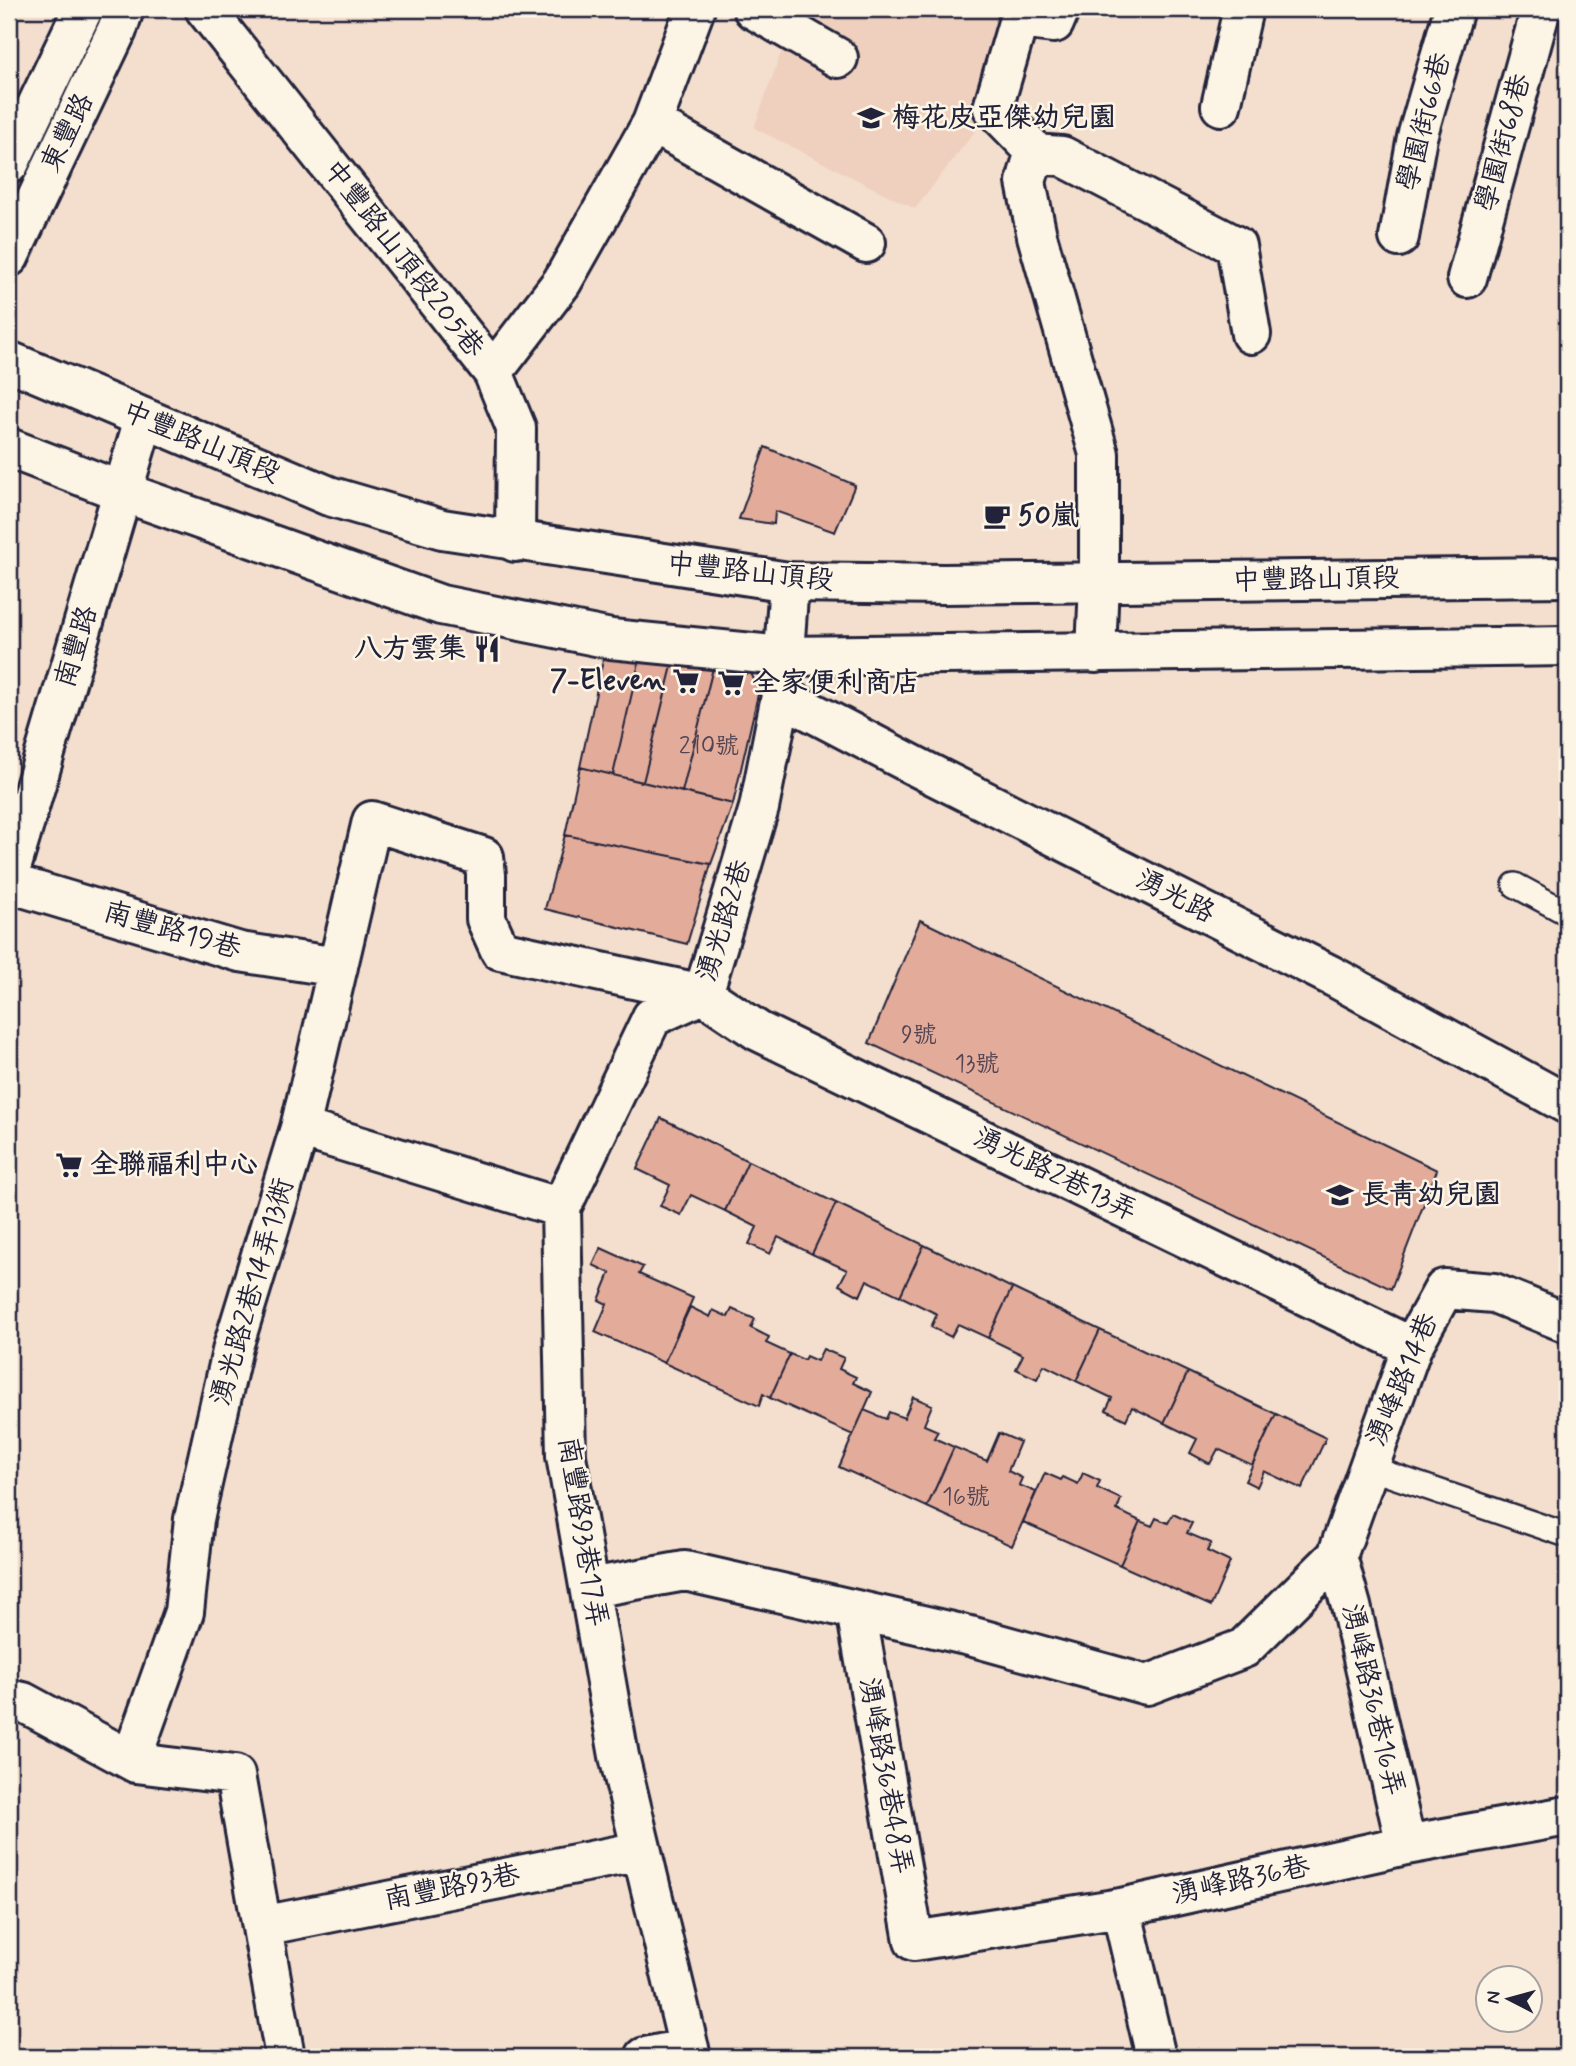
<svg xmlns="http://www.w3.org/2000/svg" width="1576" height="2066" font-family="Mynerve,'LXGW WenKai TC',sans-serif">
<rect width="100%" height="100%" fill="#f4dfce"/>
<filter id="ink" filterUnits="userSpaceOnUse"><feTurbulence type="fractalNoise" baseFrequency=".0143" numOctaves="2"/><feDisplacementMap in="SourceGraphic" scale="14" xChannelSelector="R" yChannelSelector="G"/><feConvolveMatrix kernelMatrix="1 2 1 2 8 2 1 2 1" color-interpolation-filters="sRGB"/></filter>
<g filter="url(#ink)">
<path fill="#efd0be" d="M802,9H1020L993,108L915,209L754,128L789,30Z"/>
<path fill="#e3ac9a" stroke="#22223b" stroke-width="2" d="M765,447L855,485L835,532L775,511L774,524L739,519Z
M605,651L641,654L613,775L580,767Z
M641,654L674,658L643,782L613,775Z
M674,658L714,664L682,792L643,782Z
M714,664L751,673L759,690L733,804L682,792Z
M580,767L733,804L711,864L565,835Z
M565,835L711,864L687,944L545,909Z
M920,920L1437,1170L1391,1289L869,1043Z
M661,1118L748,1161L725,1211L691,1195L681,1215L660,1206L670,1185L637,1169Z
M748,1161L836,1203L812,1254L778,1237L770,1254L749,1244L757,1227L725,1211Z
M836,1203L924,1245L900,1296L867,1280L860,1296L839,1285L847,1270L812,1254Z
M924,1245L1012,1288L988,1338L958,1324L951,1337L931,1327L937,1314L900,1296Z
M601,1248L643,1267L639,1274L693,1298L664,1363L595,1332L607,1304L599,1300L610,1273L593,1265Z
M1012,1288L1100,1330L1076,1381L1044,1365L1037,1379L1016,1369L1023,1355L988,1338Z
M690,1307L710,1317L713,1310L728,1317L732,1309L755,1319L751,1328L769,1337L766,1343L790,1354L770,1398L763,1394L759,1406L664,1363Z
M1100,1330L1188,1372L1164,1423L1132,1407L1126,1420L1106,1410L1112,1398L1076,1381Z
M823,1349L844,1358L839,1369L856,1377L853,1383L872,1392L853,1435L770,1398L790,1354L804,1360L806,1356L817,1361Z
M1188,1372L1276,1414L1252,1465L1218,1449L1210,1464L1190,1453L1197,1439L1164,1423Z
M913,1397L932,1405L924,1425L938,1431L934,1438L954,1447L927,1507L839,1467L864,1410L886,1419L889,1412L904,1418Z
M1276,1414L1326,1438L1302,1489L1264,1471L1257,1487L1245,1481Z
M999,1433L1020,1442L1008,1471L1022,1478L1019,1485L1036,1492L1012,1546L927,1507L954,1447L987,1461Z
M1045,1473L1061,1480L1063,1477L1078,1484L1083,1473L1100,1481L1097,1488L1121,1499L1117,1510L1140,1521L1120,1565L1023,1522Z
M1173,1514L1192,1523L1187,1533L1211,1543L1207,1551L1230,1562L1211,1606L1120,1565L1140,1521L1152,1526L1156,1518L1168,1523Z"/>
<g fill="none" stroke-linecap="round" stroke-linejoin="round">
<defs>
<path id="lane" d="M1515,885L1567,913
M1367,1467L1567,1535"/>
<path id="street" d="M205,9L493,372L516,428L515,542
M753,9L838,58
M1221,106L1243,9
M652,123L866,243
M1034,154L1029,145L993,108L1019,19L1054,23L1060,9
M1399,237L1417,137L1454,9
M1467,278L1541,9
M493,372L562,282L652,123L695,9
M1096,653L1099,582V454L1037,236L1026,182L1034,154L1062,156L1236,246L1251,334
M781,696L919,768L1334,977L1567,1104
M9,875L144,419
M9,883L240,952L338,967
M300,1128L561,1208
M1337,1556L1351,1606L1406,1845
M590,1588L685,1571L970,1636L1147,1685L1244,1648L1337,1556L1412,1347L1444,1289L1494,1293L1567,1323
M856,1610L914,1941L1121,1908L1406,1845L1567,1816
M9,1699L23,1702L136,1763L235,1775L285,2057
M136,1763L138,1741L184,1612L194,1519L233,1347L300,1128L372,821L484,857L486,875V919L500,950L703,994L758,1031L1412,1347
M1121,1908L1156,2057
M262,1926L641,1851
M645,2057L689,2048
M691,2057L619,1756L566,1456L561,1208L652,1017L703,994L759,808L781,696L789,582"/>
<path id="secondary" d="M9,164L83,9
M9,257L117,30L124,9
M9,361L329,496L442,529L789,582L944,584L1567,577
M9,448L123,492L441,605L611,639L783,656L1567,646"/>
</defs>
<use href="#lane" stroke="#22223b" stroke-width="28"/>
<use href="#street" stroke="#22223b" stroke-width="44"/>
<use href="#secondary" stroke="#22223b" stroke-width="44"/>
<use href="#lane" stroke="#fcf5e5" stroke-width="23"/>
<use href="#street" stroke="#fcf5e5" stroke-width="38"/>
<use href="#secondary" stroke="#fcf5e5" stroke-width="38"/>
</g>
</g>
<defs>
<symbol id="school-bare" viewBox="-9 -9 18 18"><path d="M0-5L7-2L0 1L-7-2ZM-4 1L0 2.5L4 1V4Q0 6-4 4Z" fill="#22223b" stroke="#fcf5e5" stroke-width="2.5" paint-order="stroke"/></symbol>
<symbol id="cafe-bare" viewBox="-9 -9 18 18"><path d="M-5.5-4.5H6V0H3Q3 3.5 0 3.5H-2.5Q-5.5 3.5-5.5 0ZM3-3.2v2h1.7v-2ZM-6 4.5H4V6H-6Z" fill="#22223b" stroke="#fcf5e5" stroke-width="2.5" paint-order="stroke"/></symbol>
<symbol id="restaurant-bare" viewBox="-9 -9 18 18"><path d="M-5-6h1v4h1v-4h1v4h1v-4h1v5L-1.5 .5V6h-2V.5L-5-1ZM5-6V6H3V1.5H1.5Q1.5-4 5-6Z" fill="#22223b" stroke="#fcf5e5" stroke-width="2.5" paint-order="stroke"/></symbol>
<symbol id="supermarket-bare" viewBox="-9 -9 18 18"><path d="M-6-5.5h2.5l.6 2H6L4.5 2H-2.5L-4.4-4H-6ZM-1.5 3.2a1.3 1.3 0 1 0 .1 0ZM3 3.2a1.3 1.3 0 1 0 .1 0Z" fill="#22223b" stroke="#fcf5e5" stroke-width="2.5" paint-order="stroke"/></symbol>
</defs>
<g fill-rule="evenodd">
<use href="#school-bare" x="852" y="99" width="38" height="38"/>
<use href="#cafe-bare" x="978" y="497" width="38" height="38"/>
<use href="#restaurant-bare" x="468" y="630" width="38" height="38"/>
<use href="#supermarket-bare" x="667" y="662" width="38" height="38"/>
<use href="#supermarket-bare" x="712" y="664" width="38" height="38"/>
<use href="#supermarket-bare" x="50" y="1146" width="38" height="38"/>
<use href="#school-bare" x="1321" y="1176" width="38" height="38"/>
</g>
<g text-anchor="middle" dominant-baseline="central" stroke-width="5" stroke-linejoin="round" paint-order="stroke">
<g font-size="24" fill="#524453">
<text x="709" y="746">210號</text>
<text x="919" y="1035">9號</text>
<text x="977" y="1064">13號</text>
<text x="966" y="1497">16號</text>
</g>
<g font-size="28" font-weight="bold" fill="#22223b" stroke="#fcf5e5" text-anchor="start">
<text x="892" y="118">梅花皮亞傑幼兒園</text>
<text x="1018" y="516">50嵐</text>
<text x="466" y="649" text-anchor="end">八方雲集</text>
<text x="665" y="681" text-anchor="end">7-Eleven</text>
<text x="752" y="683">全家便利商店</text>
<text x="90" y="1165">全聯福利中心</text>
<text x="1361" y="1195">長青幼兒園</text>
</g>
<g font-size="28" fill="#22223b" stroke="#fcf5e5">
<text transform="translate(1425 122) rotate(-76)">學園街66巷</text>
<text transform="translate(68 133) rotate(-64)">東豐路</text>
<text transform="translate(1504 143) rotate(-75)">學園街68巷</text>
<text transform="translate(403 259) rotate(52)">中豐路山頂段205巷</text>
<text transform="translate(201 443) rotate(23)">中豐路山頂段</text>
<text transform="translate(750 573) rotate(6)">中豐路山頂段</text>
<text transform="translate(1316 580) rotate(-1)">中豐路山頂段</text>
<text transform="translate(77 647) rotate(-73)">南豐路</text>
<text transform="translate(1175 897) rotate(27)">湧光路</text>
<text transform="translate(725 921) rotate(-73)">湧光路2巷</text>
<text transform="translate(172 931) rotate(16)">南豐路19巷</text>
<text transform="translate(1055 1175) rotate(26)">湧光路2巷13弄</text>
<text transform="translate(253 1292) rotate(-74)">湧光路2巷14弄13衖</text>
<text transform="translate(1403 1380) rotate(-67)">湧峰路14巷</text>
<text transform="translate(582 1532) rotate(81)">南豐路93巷17弄</text>
<text transform="translate(1372 1700) rotate(77)">湧峰路36巷16弄</text>
<text transform="translate(885 1776) rotate(80)">湧峰路36巷48弄</text>
<text transform="translate(1241 1881) rotate(-12)">湧峰路36巷</text>
<text transform="translate(452 1888) rotate(-11)">南豐路93巷</text>
</g>
</g>
<rect width="1576" height="2066" fill="none" stroke="#fcf5e5" stroke-width="35"/>
<rect x="18" y="18" width="1541" height="2031" fill="none" stroke="#22223b" stroke-width="2.5" filter="url(#ink)"/>
<g transform="translate(1509 1999) rotate(276)"><circle r="33" fill="#fcf5e5" stroke="#a5a1a1" stroke-width="2"/>
<path d="M0-5L12 26L0 18L-12 26Z" fill="#22223b"/>
<text y="-10" font-size="19" font-weight="bold" text-anchor="middle" fill="#22223b">N</text>
</g>
</svg>
